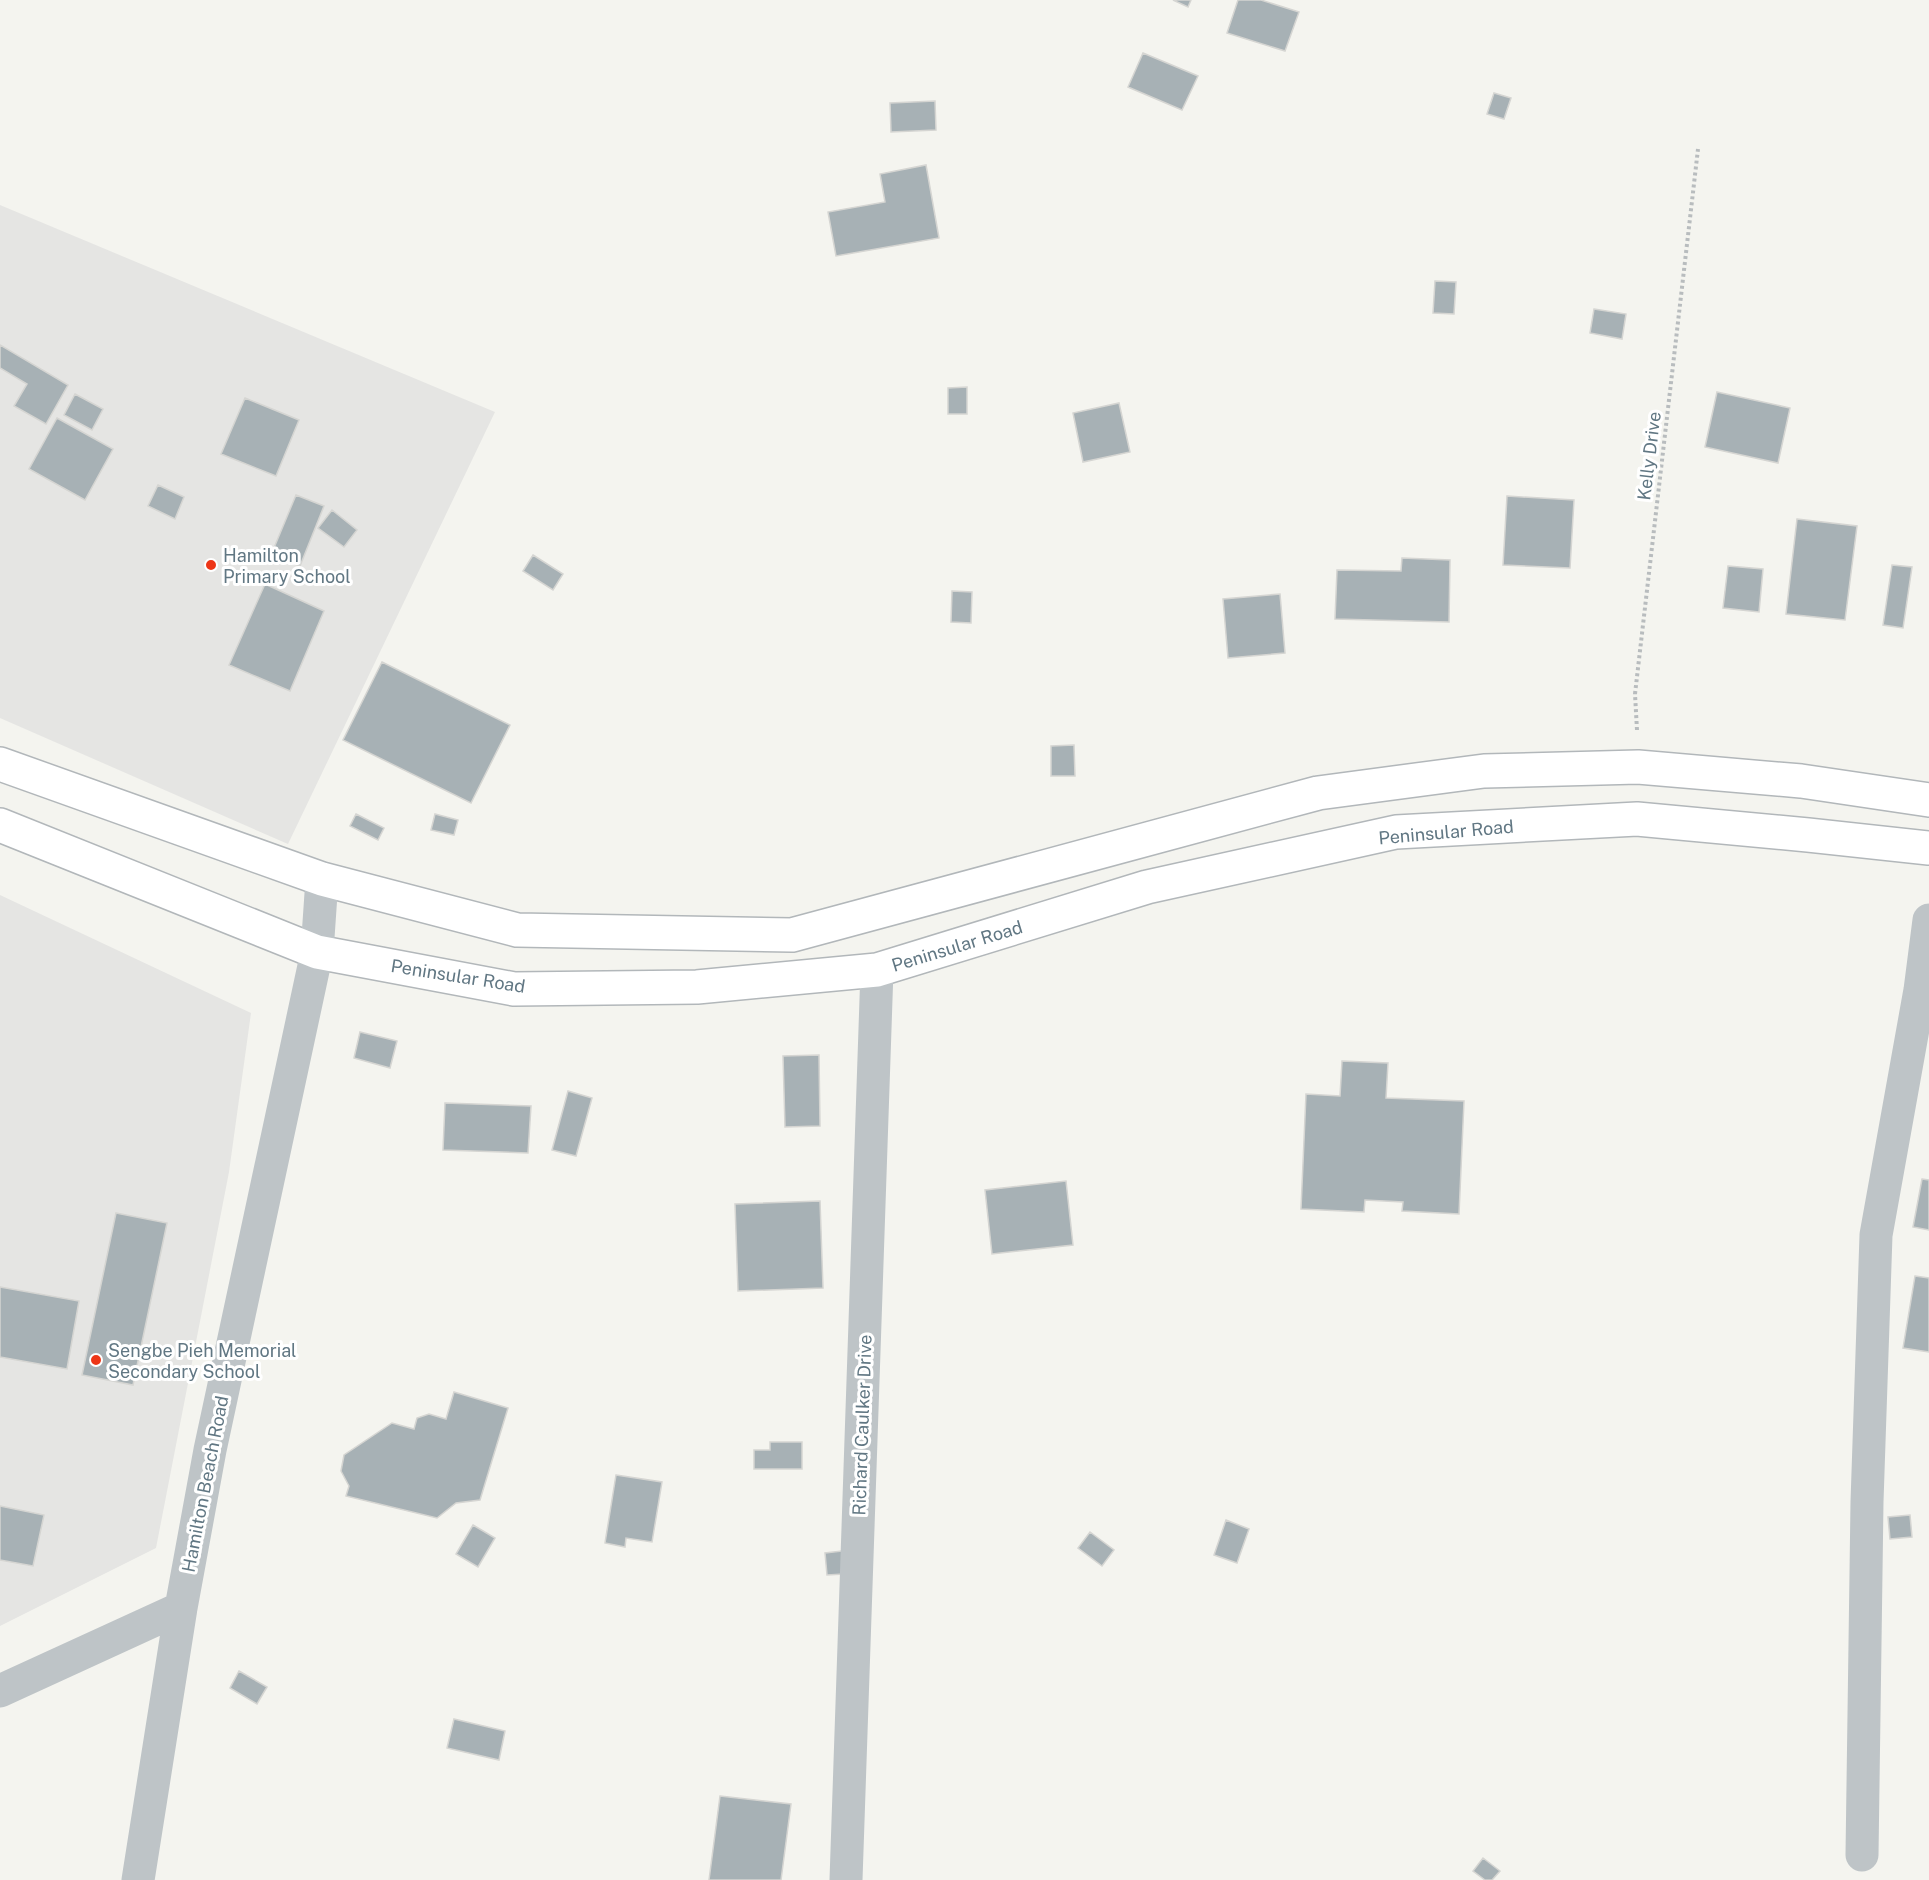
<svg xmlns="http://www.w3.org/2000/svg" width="1929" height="1880" font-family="'Public Sans',sans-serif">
<rect width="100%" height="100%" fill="#f4f4ef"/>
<path fill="#e5e5e3" d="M0,205L495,412L288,844L0,718Z
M0,895L251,1013L229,1172L156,1548L0,1626Z"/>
<path fill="#a7b1b5" stroke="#d5d5d2" stroke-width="1.5" d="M1173,0H1191L1188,7Z
M1238,0H1261L1299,12L1285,51L1227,33Z
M1143,53L1198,76L1182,110L1128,87Z
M1494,93L1511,98L1504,119L1487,114Z
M935,101L936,130L891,132L890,103Z
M926,165L939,238L836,256L828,212L885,202L880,174Z
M1435,281L1456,282L1454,314L1433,313Z
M1594,309L1626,314L1622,339L1590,333Z
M0,345L68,385L46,424L14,406L27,384L0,368Z
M967,387V414H948V388Z
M1717,392L1790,408L1778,463L1705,447Z
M75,394L103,409L92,430L64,415Z
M245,398L299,420L276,476L221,454Z
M1119,403L1130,452L1083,462L1073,413Z
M57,418L113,449L85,500L29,469Z
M158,485L184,497L175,519L148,506Z
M296,495L324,506L300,566L271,555Z
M1507,496L1574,500L1570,568L1503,565Z
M332,510L357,530L344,547L318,528Z
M1797,519L1857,526L1845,620L1786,614Z
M533,555L563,574L553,590L523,571Z
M1402,558L1450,560L1449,622L1335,619L1337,570L1401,571Z
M1892,565L1912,567L1903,628L1883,625Z
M1728,566L1763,569L1759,612L1723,608Z
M265,584L324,611L290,691L229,665Z
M952,591L972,592L971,623L951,622Z
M1280,594L1285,653L1228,658L1223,599Z
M382,662L510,725L471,803L343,740Z
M1074,745L1075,776H1051V746Z
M356,814L384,828L378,840L350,826Z
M435,814L458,820L454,835L431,830Z
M360,1032L397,1041L390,1068L354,1058Z
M819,1055L820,1126L785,1127L783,1056Z
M1342,1061L1388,1063L1386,1098L1464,1101L1459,1214L1402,1211L1403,1202L1365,1200L1364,1212L1301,1209L1306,1094L1340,1096Z
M568,1091L592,1098L576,1156L552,1150Z
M445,1103L531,1106L528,1153L443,1150Z
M1922,1179L1929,1180V1230L1913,1227Z
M1066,1181L1073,1245L992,1254L985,1190Z
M820,1201L823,1288L738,1291L735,1204Z
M116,1213L167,1223L133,1385L82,1375Z
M1915,1276L1929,1278V1352L1903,1348Z
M0,1287L79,1301L67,1369L0,1357Z
M454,1392L508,1408L480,1500L456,1503L437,1518L346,1496L349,1486L341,1471L344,1455L392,1423L414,1429L417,1418L429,1414L446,1419Z
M770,1442H802V1469H754V1450H770Z
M616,1475L662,1482L652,1542L626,1538L625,1547L605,1543Z
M0,1506L44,1515L33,1566L0,1560Z
M1910,1515L1912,1537L1890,1539L1888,1517Z
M1226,1520L1249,1529L1237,1563L1214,1555Z
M473,1525L495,1538L478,1567L456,1554Z
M1090,1532L1114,1550L1102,1566L1078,1548Z
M842,1551L844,1574L827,1575L825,1553Z
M239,1671L267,1687L257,1704L230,1688Z
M454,1719L505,1731L499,1760L447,1748Z
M720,1796L791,1804L781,1880H709Z
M1483,1858L1500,1871L1492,1880H1485L1473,1871Z"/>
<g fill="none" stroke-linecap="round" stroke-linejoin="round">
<defs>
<path id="major" d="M0,764L322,879L517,930L792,935L1318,793L1484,771L1638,767L1801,781L1929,800
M0,825L317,952L514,989L697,987L877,970L1147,887L1396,832L1637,819L1808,835L1929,848"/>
</defs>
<use href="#major" stroke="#b2b7ba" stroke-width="36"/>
<path stroke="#b8bcbe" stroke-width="4" stroke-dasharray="3 3" stroke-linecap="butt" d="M1637,730L1635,694L1698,149"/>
<path stroke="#bec4c7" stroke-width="33" d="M0,1691L181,1608
M1862,1855L1867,1502L1876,1235L1920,990L1929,920
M138,1880L181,1608L210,1450L317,952L322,879
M846,1880L877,970"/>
<use href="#major" stroke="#fff" stroke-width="33"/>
</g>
<g fill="#ed3516" stroke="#fff" stroke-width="2">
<circle cx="211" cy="565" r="6"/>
<circle cx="96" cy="1360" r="6"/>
</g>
<g text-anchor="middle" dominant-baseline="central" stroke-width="6" stroke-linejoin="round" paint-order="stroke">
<g font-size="18" fill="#617783" stroke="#fff">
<text transform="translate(1649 456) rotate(-83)">Kelly Drive</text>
<text transform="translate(1446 832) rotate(-5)">Peninsular Road</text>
<text transform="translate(957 946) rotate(-17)">Peninsular Road</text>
<text transform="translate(458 976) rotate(9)">Peninsular Road</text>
<text transform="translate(862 1425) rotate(-88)">Richard Caulker Drive</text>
<text transform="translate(205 1484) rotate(-79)">Hamilton Beach Road</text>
</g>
<g font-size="18" fill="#617783" stroke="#fff" text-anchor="start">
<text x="223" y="555">Hamilton<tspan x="223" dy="21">Primary School</tspan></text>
<text x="108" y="1350">Sengbe Pieh Memorial<tspan x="108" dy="21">Secondary School</tspan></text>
</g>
</g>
</svg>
